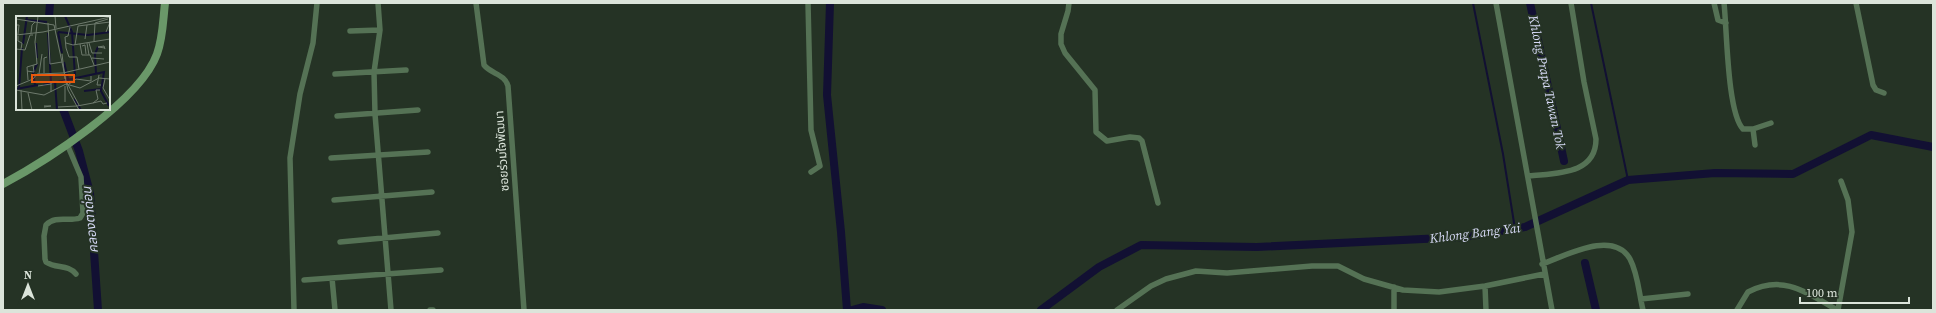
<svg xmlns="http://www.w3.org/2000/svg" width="1936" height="313" font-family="'Source Serif 4','Noto Sans Thai',serif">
<rect width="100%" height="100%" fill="#253325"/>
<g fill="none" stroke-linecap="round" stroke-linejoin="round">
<path stroke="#121033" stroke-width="2" d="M1473,3L1503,154L1515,229
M1591,3L1628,180"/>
<path stroke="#121033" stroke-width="8" d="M830,3L827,95L841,232L847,310
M1530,3L1564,161
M49,17L50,3
M63,109L79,151L90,193L98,310
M1585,263L1596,310
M852,310L863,307L882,310
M1041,310L1099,267L1141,245L1257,247L1464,237L1525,227L1628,180L1715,173L1793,174L1871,135L1933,147"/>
<path stroke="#557255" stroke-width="5.5" d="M378,3L380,30L374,72L375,114L391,310
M476,3L484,65C491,74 505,74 508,86L524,310
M808,3L811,130L820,166L811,172
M1069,3L1068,11L1061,34V44L1065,53L1095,90L1096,132L1107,141L1130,137L1139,138L1142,141L1158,203
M1496,3L1552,310
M1714,3L1718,20L1726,23
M1724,3C1727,29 1727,112 1743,129H1753L1755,145
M1856,3L1873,85L1876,90L1884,93
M350,31L380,30
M335,74L406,70
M337,116L418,110
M1753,129L1771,123
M67,144L81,177L83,213L80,218C68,222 56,215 46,225L44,236L45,259L46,262C56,269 68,264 76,274
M331,158L428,152
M1529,176C1556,173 1596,175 1596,139L1584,82L1571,3
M334,200L432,192
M340,242L438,233
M1542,264C1565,256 1613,229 1630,259C1638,274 1639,294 1643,310
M332,278L335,310
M304,280L441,270
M1485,286L1486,310
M1394,287V310
M1641,299L1688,294
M294,310L290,158L300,94L313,43L317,3
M430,310H433
M1117,310L1151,286L1166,279L1196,271L1227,273L1312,266H1338L1364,279L1403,290L1439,292L1485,286L1544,274
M1737,310L1748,292C1783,274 1806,292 1837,310
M1838,310L1852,232L1848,200L1841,181"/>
<path stroke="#6a9869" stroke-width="8" d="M3,184C46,161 140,101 157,54C163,38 163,20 165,3"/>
</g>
<g text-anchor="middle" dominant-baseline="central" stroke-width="4" stroke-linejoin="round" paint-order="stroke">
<g font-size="12" fill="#dbe4da" stroke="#253325">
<text transform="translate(502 151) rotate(-94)">ซอยร่วมใจพัฒนา</text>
</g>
<g font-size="13" font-style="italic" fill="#d7daf6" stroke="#253325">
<text transform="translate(1547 82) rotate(78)">Khlong Prapa Tawan Tok</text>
<text transform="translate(90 220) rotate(-96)">คลองตาด่อน</text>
<text transform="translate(1475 233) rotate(-7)">Khlong Bang Yai</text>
</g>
</g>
<g transform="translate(16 16)">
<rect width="94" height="94" fill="#253325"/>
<path fill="none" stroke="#121033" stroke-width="2" d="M49,0L56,16L59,59M11,4L31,6M42,16L46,37M42,16L72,19L94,16M32,17L35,66M20,27L21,42M7,28L11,0M48,46L52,63M80,58L79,38L82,31M39,66L41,94M19,69L17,57L21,48M27,69L88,56L85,75L93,90M3,72L6,32M0,73L22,69M68,75L85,73M58,83L65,94"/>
<path fill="none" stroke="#6e7a6d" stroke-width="1" d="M39,0L40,12M0,3L38,9L52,74L63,94M32,7L34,48L46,46M0,9H3L2,18M54,11L52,20L49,21L50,32L53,41H61L63,53M15,17L16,9L19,6M0,19L27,16L94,1M2,20V25L6,27L5,33M69,23L71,9M78,25L79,7L92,3M50,27L57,29L94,23M71,27L73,39M73,27L76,37H86M64,28L66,39H74L78,49M59,29L62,10L94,6L90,16M66,30L69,29L70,38M89,32L82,31L88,30L89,33M0,33L9,34L14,19H17M46,38L49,63M76,42L88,43M11,55L18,56L17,49M28,57V42L31,41M23,58L26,38M83,59L81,69H85M89,63L87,72L94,84M12,64L11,51L21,48L19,26L22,0M50,65L63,89M53,68L60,63L75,65V60M0,70L17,63L21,58L47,57L94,46M22,70L35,68M49,70V86M0,74L28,79L50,68L64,72L83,62L94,63M5,74L6,94M35,76V67L50,65M12,77L16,94M77,87L85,85L87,88L91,87M28,90H35L28,91M61,90L77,87L82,83L80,74H84M42,91L61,90"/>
<path fill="#e8590c" fill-opacity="0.15" stroke="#e8590c" stroke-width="2" d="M16,59H58V66H16Z"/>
<rect width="94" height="94" fill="none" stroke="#dbe4da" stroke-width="2"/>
</g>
<rect width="1936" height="313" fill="none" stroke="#dbe4da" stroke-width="8"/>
<g transform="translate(28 285)" stroke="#253325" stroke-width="3" paint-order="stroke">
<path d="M0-3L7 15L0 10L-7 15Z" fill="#dbe4da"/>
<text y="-6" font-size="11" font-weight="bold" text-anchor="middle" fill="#dbe4da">N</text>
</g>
<path d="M1800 297v6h109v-6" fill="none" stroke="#dbe4da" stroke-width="2"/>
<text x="1806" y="297" font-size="12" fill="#dbe4da" stroke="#253325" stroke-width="3" paint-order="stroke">100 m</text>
</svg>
